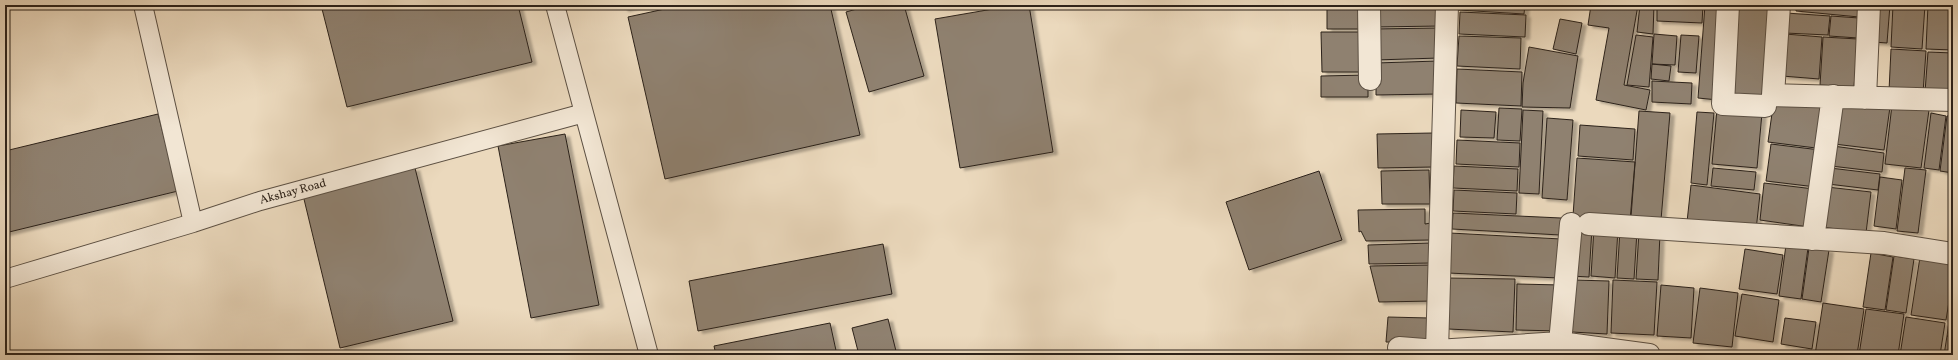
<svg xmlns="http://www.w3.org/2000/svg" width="1958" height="360" font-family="Vollkorn,serif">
<defs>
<filter id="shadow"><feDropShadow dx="4.5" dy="2.5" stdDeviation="1" flood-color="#0004"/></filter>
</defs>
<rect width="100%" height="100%" fill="#ebd9bd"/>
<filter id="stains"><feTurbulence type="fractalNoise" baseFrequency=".005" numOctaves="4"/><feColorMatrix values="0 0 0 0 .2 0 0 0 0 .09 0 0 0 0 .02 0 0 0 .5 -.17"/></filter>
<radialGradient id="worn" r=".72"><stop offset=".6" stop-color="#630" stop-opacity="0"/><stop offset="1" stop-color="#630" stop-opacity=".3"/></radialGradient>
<path fill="#8f816f" stroke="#2c221a" filter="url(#shadow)" d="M321,5H518L532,62L347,107Z
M623,5H640L624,9Z
M683,5H830L860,135L665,179L628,17Z
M871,5H904L924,76L869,92L846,12Z
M1016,5H1029L1053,152L960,168L935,19Z
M1373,5H1427L1373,6Z
M1460,5H1525L1524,14L1459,10Z
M1591,5H1638L1624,85L1650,90L1646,110L1596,100L1609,28L1588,25Z
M1640,5H1654L1653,34L1637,32Z
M1657,5H1703L1702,23L1657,21Z
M1705,5H1725L1718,100L1698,98Z
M1734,5H1770L1766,97L1730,96Z
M1796,5H1860L1859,17L1796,11Z
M1876,5H1890L1887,43L1873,42Z
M1893,5H1925L1922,49L1891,47Z
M1928,5H1953V50L1926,49Z
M1440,6L1441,26L1374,27V7Z
M1327,9H1364L1363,29H1327Z
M1460,12L1526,15L1525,37L1459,34Z
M1786,13L1830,16L1828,35L1785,33Z
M1831,16L1859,18L1858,38L1829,36Z
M1560,19L1582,23L1576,54L1553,49Z
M1439,28V58L1375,60L1374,29Z
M1321,32H1366L1367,72H1322Z
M1654,34L1677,36L1675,65L1652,64Z
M1785,34L1822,37L1819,79L1782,76Z
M1636,35L1653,37L1649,87L1627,85Z
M1681,35L1699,36L1696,73L1678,72Z
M1459,36L1521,38L1520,69L1457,66Z
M1823,37L1858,39L1854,87L1820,85Z
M1529,47L1578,56L1570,108L1522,107L1523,83Z
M1891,49L1926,51L1923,93L1889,91Z
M1928,52L1953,53V93L1925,92Z
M1438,61V94L1376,95V63Z
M1652,64L1671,66L1669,81L1651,79Z
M1457,69L1522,72L1521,106L1456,103Z
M1368,75V97H1321V76Z
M1652,81L1692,83L1691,104L1652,102Z
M1774,99L1830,100L1824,149L1768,142Z
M1839,100L1890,107L1884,150L1834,144Z
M1892,105L1929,110L1921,168L1885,164Z
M1499,108L1522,109L1520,141L1497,140Z
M1717,109L1762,113L1757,168L1712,164Z
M1461,110L1496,112L1494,138L1460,137Z
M1523,110L1543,111L1539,194L1519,193Z
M1639,111L1670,113L1661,220L1631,217Z
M1697,112L1714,113L1707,185L1691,183Z
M1931,113L1946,116L1939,170L1924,168Z
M158,114L178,191L5,233V151Z
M1947,116H1953V173L1940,171Z
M1547,118L1573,120L1567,200L1542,198Z
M1580,125L1635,129L1633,160L1578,156Z
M1433,133V167L1378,168L1377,134Z
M565,134L599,305L531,318L498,146Z
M1457,140L1520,143L1519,167L1456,164Z
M1771,144L1820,150L1816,187L1766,181Z
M1833,146L1884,153L1882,172L1831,166Z
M1577,158L1635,162L1630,221L1573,216Z
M1454,166L1518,169L1517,191L1453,188Z
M415,168L453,321L340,348L303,195Z
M1713,168L1756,172L1754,190L1711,186Z
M1830,168L1880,174L1878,190L1828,184Z
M1905,168L1926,170L1918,233L1897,231Z
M1429,170L1430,204H1382L1381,171Z
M1319,171L1342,240L1249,270L1226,202Z
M1880,177L1902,180L1896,229L1874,226Z
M1764,183L1814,189L1809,227L1760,220Z
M1691,185L1760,194L1756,230L1687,222Z
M1827,187L1871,192L1866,233L1822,227Z
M1454,190L1517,193L1516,214L1453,211Z
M1425,209V224L1431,223V240L1366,241L1361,231L1359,232L1358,210Z
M1453,213L1561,218L1560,235L1452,229Z
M1574,227L1592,228L1589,277L1571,276Z
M1594,228L1618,229L1615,278L1591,276Z
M1620,230L1637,231L1634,279L1617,278Z
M1639,232L1660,233L1658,280L1636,279Z
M1450,233L1561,239L1559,278L1448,273Z
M1431,243L1432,263L1369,264L1368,245Z
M883,244L892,294L698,331L689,281Z
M1786,245L1808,248L1801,299L1779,296Z
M1809,248L1829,250L1821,302L1802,299Z
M1745,249L1783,255L1777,294L1739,289Z
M1871,253L1893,257L1885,310L1863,307Z
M1894,256L1914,259L1906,313L1886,310Z
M1920,257L1953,263V277L1946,320L1911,315Z
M1433,265L1434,301L1379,302L1370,266Z
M1450,278L1515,279L1513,332L1448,329Z
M1574,280L1609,281L1607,334L1572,332Z
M1613,280L1657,282L1654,335L1611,333Z
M1517,284L1561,285L1560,331L1516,330Z
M1661,285L1694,288L1691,338L1657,336Z
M1700,288L1738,293L1732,347L1693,343Z
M1742,294L1779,300L1773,342L1735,336Z
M1953,297V321L1950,320Z
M1823,303L1864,309L1857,355H1815Z
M1866,309L1904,314L1898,355H1859Z
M1388,317L1429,318L1428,343L1386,342Z
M1906,317L1945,323L1940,355H1900Z
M1785,318L1816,322L1812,349L1781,344Z
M888,319L897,355H859L852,328Z
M1949,322L1953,323V337L1947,336Z
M830,323L837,355H716L714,346Z
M1947,336L1953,337V355H1944Z"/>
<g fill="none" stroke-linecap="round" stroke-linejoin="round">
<defs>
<path id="service" d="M143,5L193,223
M555,5L649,355
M5,279L193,223L260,201L584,113"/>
<path id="minor" d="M1369,5L1370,79
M1728,5L1723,104L1765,106
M1779,5L1773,95L1953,100
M1865,98L1869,5
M1589,224L1884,243L1953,254
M1813,239L1833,96
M1560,343L1571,224
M1399,348L1437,351L1560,343L1649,355
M1437,351L1447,5"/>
</defs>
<use href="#service" stroke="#5c5043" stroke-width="20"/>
<use href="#minor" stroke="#5c5043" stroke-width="24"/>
<use href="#service" stroke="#f2e6d4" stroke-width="18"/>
<use href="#minor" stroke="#f2e6d4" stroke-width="22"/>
</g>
<g text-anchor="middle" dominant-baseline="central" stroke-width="3.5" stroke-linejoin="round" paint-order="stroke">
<g font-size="12" fill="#2c221a" stroke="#f2e6d4">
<text transform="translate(293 192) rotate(-15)">Akshay Road</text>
</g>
</g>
<rect width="1958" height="360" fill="none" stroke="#ebd9bd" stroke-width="20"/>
<rect x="6" y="6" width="1946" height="348" fill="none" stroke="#2c221a" stroke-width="2"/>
<rect x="10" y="10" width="1938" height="340" fill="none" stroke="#2c221a"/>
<rect width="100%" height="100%" filter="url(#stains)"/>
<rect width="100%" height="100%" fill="url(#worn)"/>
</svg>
